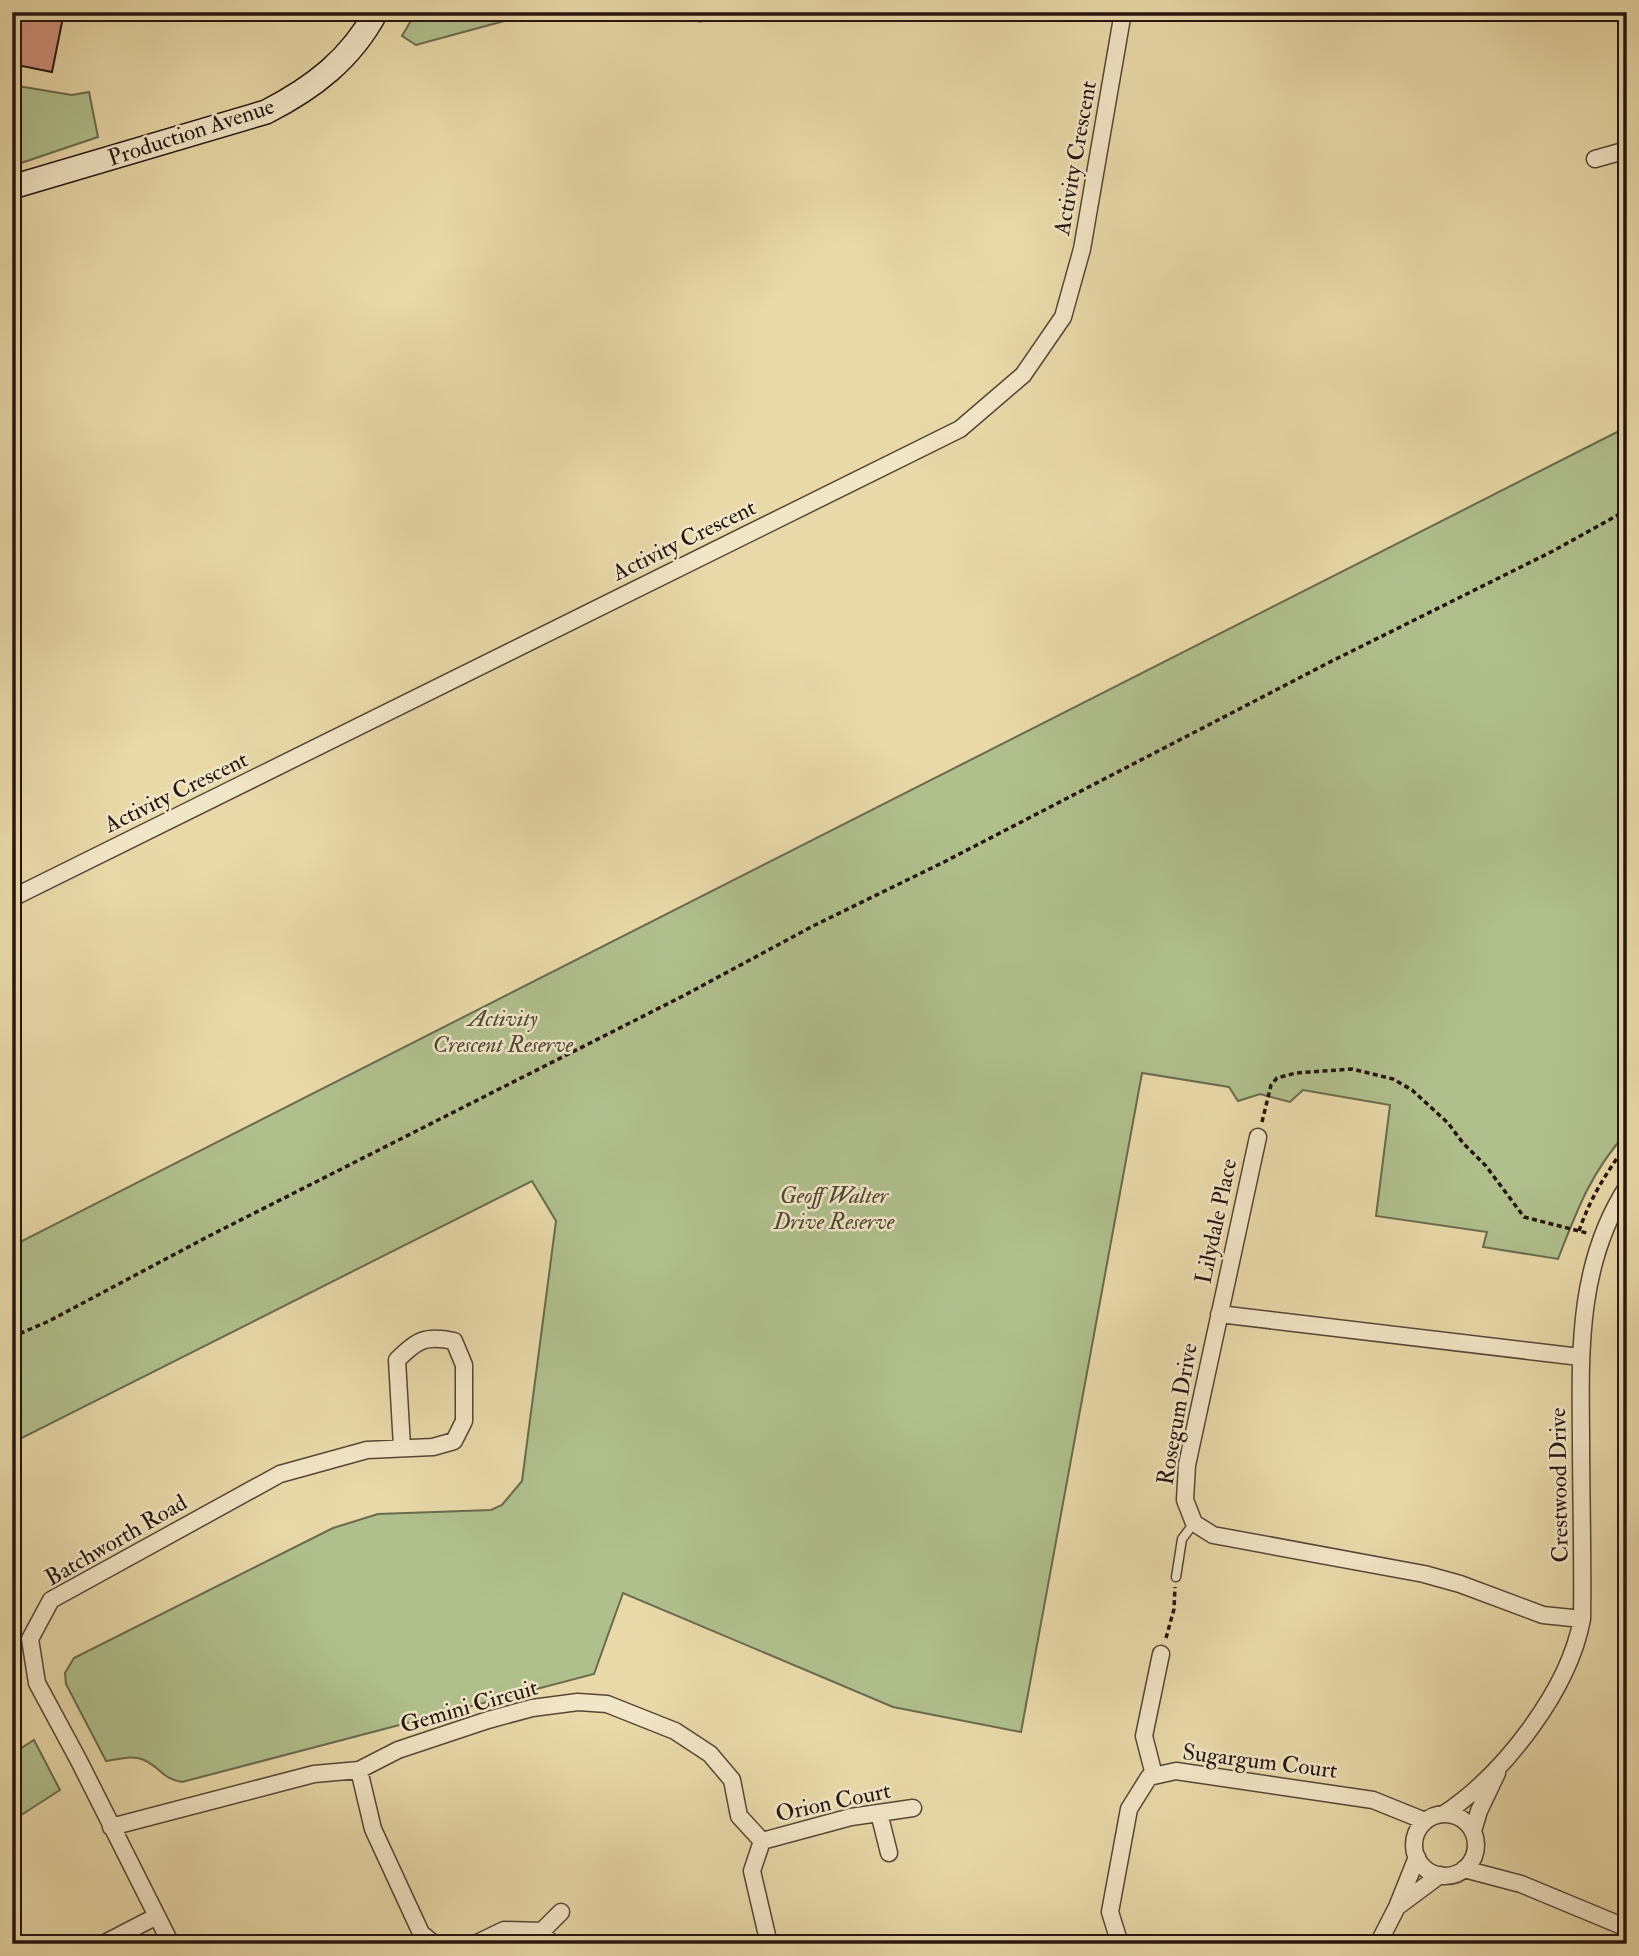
<svg xmlns="http://www.w3.org/2000/svg" width="1639" height="1956" font-family="'IM FELL Double Pica',serif">
<rect width="100%" height="100%" fill="#e9d9a9"/>
<filter id="stains"><feTurbulence type="fractalNoise" baseFrequency=".00286" numOctaves="4"/><feColorMatrix values="0 0 0 0 .2 0 0 0 0 .09 0 0 0 0 .02 0 0 0 .5 -.17"/></filter>
<radialGradient id="worn" r=".72"><stop offset=".6" stop-color="#630" stop-opacity="0"/><stop offset="1" stop-color="#630" stop-opacity=".3"/></radialGradient>
<path fill="#b0c08d" stroke="#6a6a4e" stroke-width="2" d="M416,12H537L416,45L402,36Z
M12,85L72,95L89,92L98,137L12,166Z
M1627,427V1132C1591,1172 1577,1210 1558,1259L1483,1247L1487,1232L1376,1216L1390,1105L1303,1090L1290,1102L1260,1094L1238,1101L1229,1087L1142,1073L1021,1732L893,1707L623,1593L594,1674L182,1782C163,1779 161,1768 144,1760C132,1755 118,1759 106,1761L66,1684L65,1673L74,1658L333,1528L378,1514L491,1510L502,1505L522,1481L556,1221L532,1181L12,1443V1246Z
M34,1740L60,1790L12,1821V1754Z"/>
<path fill="#d1927c" stroke="#25150f" stroke-width="2" d="M12,12H64L52,72L12,64Z"/>
<g fill="none" stroke-linecap="round" stroke-linejoin="round">
<defs>
<path id="service" d="M1624,387L1627,358
M1176,1577L1182,1539L1194,1523"/>
<path id="minor" d="M700,13L701,12
M1595,159L1627,150
M12,898L960,429L1023,375L1063,317L1082,249L1123,12
M1258,1137L1187,1465L1185,1500L1194,1523L1213,1535L1424,1574L1460,1584L1543,1615L1582,1619
M1219,1314L1580,1357
M359,1770L373,1829L421,1933L434,1944
M1154,1775L1144,1736L1161,1654
M879,1813L889,1853
M1444,1814C1504,1774 1569,1690 1582,1619C1583,1558 1581,1497 1581,1436C1580,1349 1578,1263 1627,1187
M1414 1845a31 31 0 1 1 62 0a31 31 0 1 1-62 0Z
M111,1827L314,1774L359,1770L398,1750L488,1720L532,1708L578,1702L607,1704L675,1731L710,1754L732,1780L739,1816L762,1841L752,1871L769,1944
M1473,1831L1479,1811L1497,1773
M762,1841L851,1817L913,1808
M1464,1869L1521,1884L1627,1928
M1397,1907L1440,1875
M542,1931L561,1912
M103,1944L157,1916
M171,1944L79,1761L37,1683L30,1639L51,1600L280,1474L367,1450L433,1447L454,1441L464,1421V1365L454,1341C425,1335 417,1340 397,1360L402,1447
M475,1944L504,1930L542,1931L551,1944
M1120,1944L1110,1912L1129,1809L1149,1777L1176,1771L1373,1800L1425,1821
M1378,1944L1397,1907L1417,1857"/>
<path id="secondary" d="M12,187L266,112C313,88 351,59 376,12"/>
</defs>
<use href="#service" stroke="#564636" stroke-width="11"/>
<use href="#minor" stroke="#564636" stroke-width="19"/>
<use href="#secondary" stroke="#25150f" stroke-width="26"/>
<path stroke="#25150f" stroke-width="3.5" stroke-dasharray="5 3.5" stroke-linecap="butt" d="M1262,1122L1271,1085L1277,1078L1296,1073L1352,1069L1393,1079L1412,1090L1448,1123L1463,1143L1486,1166L1524,1217L1587,1233
M1579,1231C1590,1198 1607,1172 1627,1144
M12,1337L49,1321L209,1236L683,996L813,926L944,862L1330,662L1553,551L1627,510
M1166,1638L1174,1609L1175,1587"/>
<use href="#service" stroke="#f1e6c7" stroke-width="8"/>
<use href="#minor" stroke="#f1e6c7" stroke-width="16"/>
<use href="#secondary" stroke="#f1e6c7" stroke-width="23"/>
</g>
<g text-anchor="middle" dominant-baseline="central" stroke-width="5" stroke-linejoin="round" paint-order="stroke">
<g font-size="23" fill="#25150f" stroke="#f1e6c7">
<text transform="translate(191 132) rotate(-18)">Production Avenue</text>
<text transform="translate(1075 158) rotate(-80)">Activity Crescent</text>
<text transform="translate(684 540) rotate(-26)">Activity Crescent</text>
<text transform="translate(176 792) rotate(-26)">Activity Crescent</text>
<text transform="translate(1216 1221) rotate(-78)">Lilydale Place</text>
<text transform="translate(1177 1414) rotate(-80)">Rosegum Drive</text>
<text transform="translate(1559 1485) rotate(-91)">Crestwood Drive</text>
<text transform="translate(116 1540) rotate(-30)">Batchworth Road</text>
<text transform="translate(469 1706) rotate(-16)">Gemini Circuit</text>
<text transform="translate(1260 1761) rotate(7)">Sugargum Court</text>
<text transform="translate(833 1802) rotate(-12)">Orion Court</text>
</g>
<g font-size="23" font-style="italic" fill="#4f4835" stroke="#f1e6c7">
<text x="503" y="1018">Activity<tspan x="503" dy="26">Crescent Reserve</tspan></text>
<text x="834" y="1195">Geoff Walter<tspan x="834" dy="26">Drive Reserve</tspan></text>
</g>
</g>
<rect width="1639" height="1956" fill="none" stroke="#e9d9a9" stroke-width="42"/>
<rect x="14" y="14" width="1611" height="1928" fill="none" stroke="#25150f" stroke-width="3.5"/>
<rect x="21" y="21" width="1597" height="1914" fill="none" stroke="#25150f" stroke-width="2"/>
<rect width="100%" height="100%" filter="url(#stains)"/>
<rect width="100%" height="100%" fill="url(#worn)"/>
</svg>
